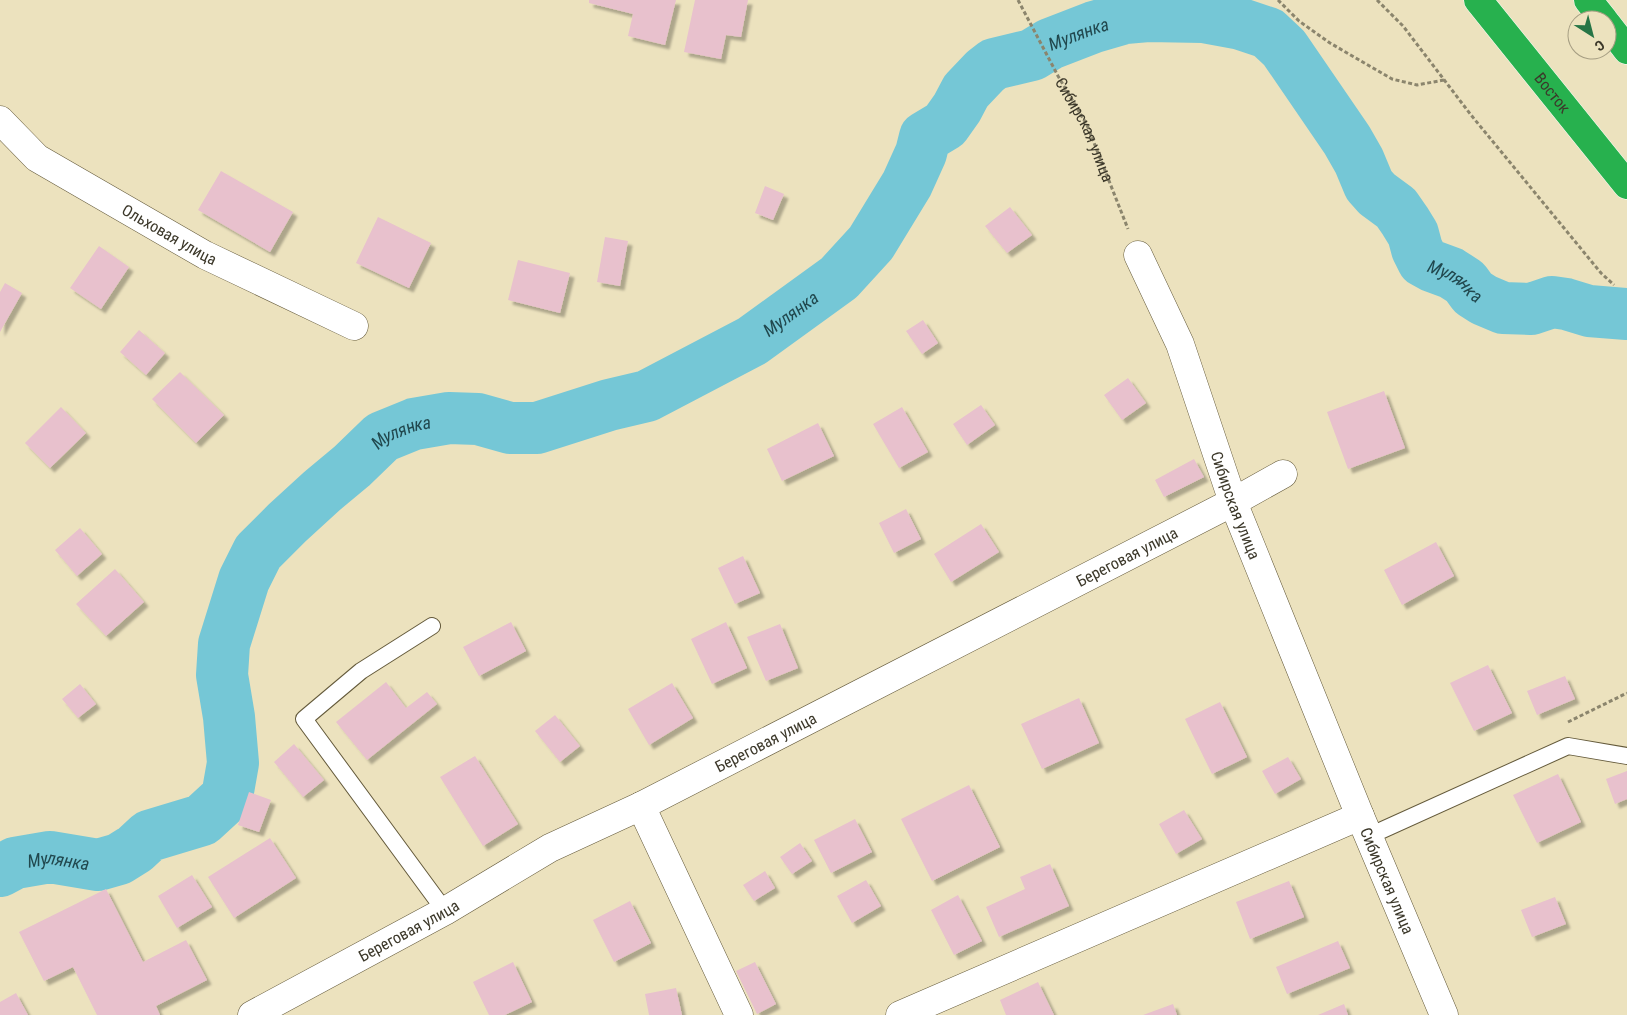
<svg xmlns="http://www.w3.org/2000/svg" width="1627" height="1015" font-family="'Roboto Condensed',sans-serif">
<defs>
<filter id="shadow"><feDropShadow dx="4.5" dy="4.5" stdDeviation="1" flood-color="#0004"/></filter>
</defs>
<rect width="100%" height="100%" fill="#ece2be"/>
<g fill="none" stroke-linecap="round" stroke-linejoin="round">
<path stroke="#75c7d6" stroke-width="52" id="s1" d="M0,871L15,863L50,857L98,865L119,859L135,849L149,836L202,820L227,797L233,763L229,717L222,675L224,644L244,580L258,552L287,523L322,491L352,466L382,437L414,424L449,418L478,419L510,428H537L609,405L647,396L752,341L839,278L871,243L907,184L921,153L925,137L945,125L957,108L966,91L985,71L994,64L1032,55L1050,44L1094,27L1125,18L1148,16L1203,17L1241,24L1268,33L1284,48L1347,140L1359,161L1369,185L1377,194L1396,208L1405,221L1413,234L1417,249L1423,261L1432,266L1451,273L1465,282L1473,293L1484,300L1503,308L1531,309L1552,302L1566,304L1589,311L1627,314"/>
</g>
<path fill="#e8c1cd" filter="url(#shadow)" d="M589,0H676L665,45L628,36L633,14L589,3Z
M695,0H748L741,37L726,35L721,59L684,52Z
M221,171L293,212L270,252L198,210Z
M765,186L784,194L773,220L755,213Z
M1010,207L1032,235L1007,253L985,226Z
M378,217L431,243L409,288L356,263Z
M605,237L628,241L620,286L597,282Z
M99,246L129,267L101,309L70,288Z
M518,260L570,273L560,313L508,300Z
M5,283L22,293L0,332V292Z
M923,320L938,343L922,354L906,331Z
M139,330L165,353L146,375L120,352Z
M180,372L224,415L196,443L152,399Z
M1128,378L1146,403L1122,420L1104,395Z
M1384,391L1405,448L1348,469L1327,412Z
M981,405L995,425L967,445L953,424Z
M61,407L86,433L50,468L25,443Z
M902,407L928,452L899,468L873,424Z
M818,423L834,456L782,481L767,449Z
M1194,459L1204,477L1164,497L1155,480Z
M906,509L921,539L894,553L879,523Z
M981,524L999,552L951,582L934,554Z
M80,528L102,554L77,576L55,550Z
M1436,542L1454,576L1402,605L1384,570Z
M743,556L760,593L735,604L718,568Z
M115,569L144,602L106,636L76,604Z
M511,622L526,651L479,676L463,647Z
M726,622L747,668L712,684L691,639Z
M780,624L798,668L766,681L747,637Z
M1488,665L1512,713L1474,731L1450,683Z
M1565,676L1575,699L1537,715L1527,691Z
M386,682L406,708L427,692L437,704L367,760L336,722Z
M672,683L693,718L649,745L628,709Z
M80,684L96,704L78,718L62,699Z
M1079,698L1099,743L1042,769L1021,724Z
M1220,702L1247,757L1212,774L1185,719Z
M555,715L580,746L560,762L535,731Z
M294,744L324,780L303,797L274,762Z
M475,756L518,824L483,846L440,777Z
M1288,757L1301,779L1275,794L1262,771Z
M1627,771V799L1615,804L1606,779Z
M1558,774L1581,822L1537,843L1513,795Z
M969,785L1000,847L932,881L901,819Z
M249,792L271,800L259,832L238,825Z
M1184,810L1202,839L1176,854L1159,824Z
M855,819L872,852L831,873L814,840Z
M270,838L296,878L234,918L208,877Z
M800,843L812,861L792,874L780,857Z
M1050,864L1069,906L999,937L986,907L1025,889L1020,877Z
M765,871L775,888L754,901L743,885Z
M192,875L212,907L177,928L158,896Z
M866,880L881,906L852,923L837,896Z
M1289,881L1304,917L1250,939L1236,902Z
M106,889L143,962L186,940L207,980L156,1006L160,1015H97L73,967L44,981L19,932Z
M958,895L982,941L954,955L931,910Z
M1555,897L1566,924L1532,937L1521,910Z
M630,901L651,943L614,962L593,920Z
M1338,941L1350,968L1287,994L1276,967Z
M513,962L532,1002L505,1015H489L473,982Z
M755,962L776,1004L757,1014L736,971Z
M1038,982L1054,1015H1006L1000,1000Z
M676,988L682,1015H649L645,994Z
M16,993L28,1015H0V1002Z
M1173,1004L1177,1015H1143Z
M1344,1004L1348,1015H1318Z"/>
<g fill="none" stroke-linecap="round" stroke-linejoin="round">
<defs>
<path id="lane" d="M432,626L361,671L304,719L445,911
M1369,836L1568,746L1627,756"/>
<g id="street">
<path id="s3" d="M0,120L37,158L205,255L354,326"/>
<path id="s4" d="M1138,255L1180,344L1233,502L1360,816L1444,1015"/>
<path d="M641,806L739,1015"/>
<path id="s5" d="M252,1015L445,911L550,848L641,806L1233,502L1283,474"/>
<path d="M900,1015L1360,816"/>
</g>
<g id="highway">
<path id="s6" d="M1478,0L1627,185"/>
<path d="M1588,0L1604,20"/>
<path d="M1607,24L1627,50"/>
</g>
</defs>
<use href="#lane" stroke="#645a3b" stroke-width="18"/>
<use href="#street" stroke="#645a3b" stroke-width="29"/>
<use href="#highway" stroke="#fff" stroke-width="29"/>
<g stroke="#8b856d" stroke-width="3" stroke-dasharray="4 2.5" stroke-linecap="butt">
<path id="s2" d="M1018,0L1058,76L1087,125L1128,229"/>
<path d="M1278,0L1299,21L1330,43L1392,79L1417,85L1444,80"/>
<path d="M1377,0L1403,26L1471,115L1601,273L1614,285"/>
<path d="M1568,722L1627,693"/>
</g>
<use href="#lane" stroke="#fff" stroke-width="16"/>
<use href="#street" stroke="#fff" stroke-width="28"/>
<use href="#highway" stroke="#27b14e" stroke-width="28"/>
</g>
<g text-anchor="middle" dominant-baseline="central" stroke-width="4.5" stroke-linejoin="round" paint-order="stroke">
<g font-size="16" fill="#3c382a" stroke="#ece2be">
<text stroke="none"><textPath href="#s6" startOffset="119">Восток</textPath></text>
<text stroke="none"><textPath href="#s2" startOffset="146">Сибирская улица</textPath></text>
<text stroke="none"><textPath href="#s3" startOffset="206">Ольховая улица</textPath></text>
<text stroke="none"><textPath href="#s4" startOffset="269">Сибирская улица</textPath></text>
<text stroke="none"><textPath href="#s5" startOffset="988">Береговая улица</textPath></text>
<text stroke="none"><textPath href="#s5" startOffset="582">Береговая улица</textPath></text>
<text stroke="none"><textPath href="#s4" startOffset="674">Сибирская улица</textPath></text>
<text stroke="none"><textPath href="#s5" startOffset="178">Береговая улица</textPath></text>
</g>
<g font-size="18" font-style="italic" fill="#21484e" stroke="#ece2be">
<text stroke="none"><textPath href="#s1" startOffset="1532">Мулянка</textPath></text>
<text stroke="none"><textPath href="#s1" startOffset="2044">Мулянка</textPath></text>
<text stroke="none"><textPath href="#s1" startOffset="1112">Мулянка</textPath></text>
<text stroke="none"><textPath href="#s1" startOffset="692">Мулянка</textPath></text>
<text stroke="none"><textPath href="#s1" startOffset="61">Мулянка</textPath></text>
</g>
</g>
<g transform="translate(1592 35) rotate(144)"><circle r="24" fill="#ece2be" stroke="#a69e83"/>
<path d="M0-4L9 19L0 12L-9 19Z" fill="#267546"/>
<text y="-8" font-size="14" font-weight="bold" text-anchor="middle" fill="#3c382a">С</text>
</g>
</svg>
